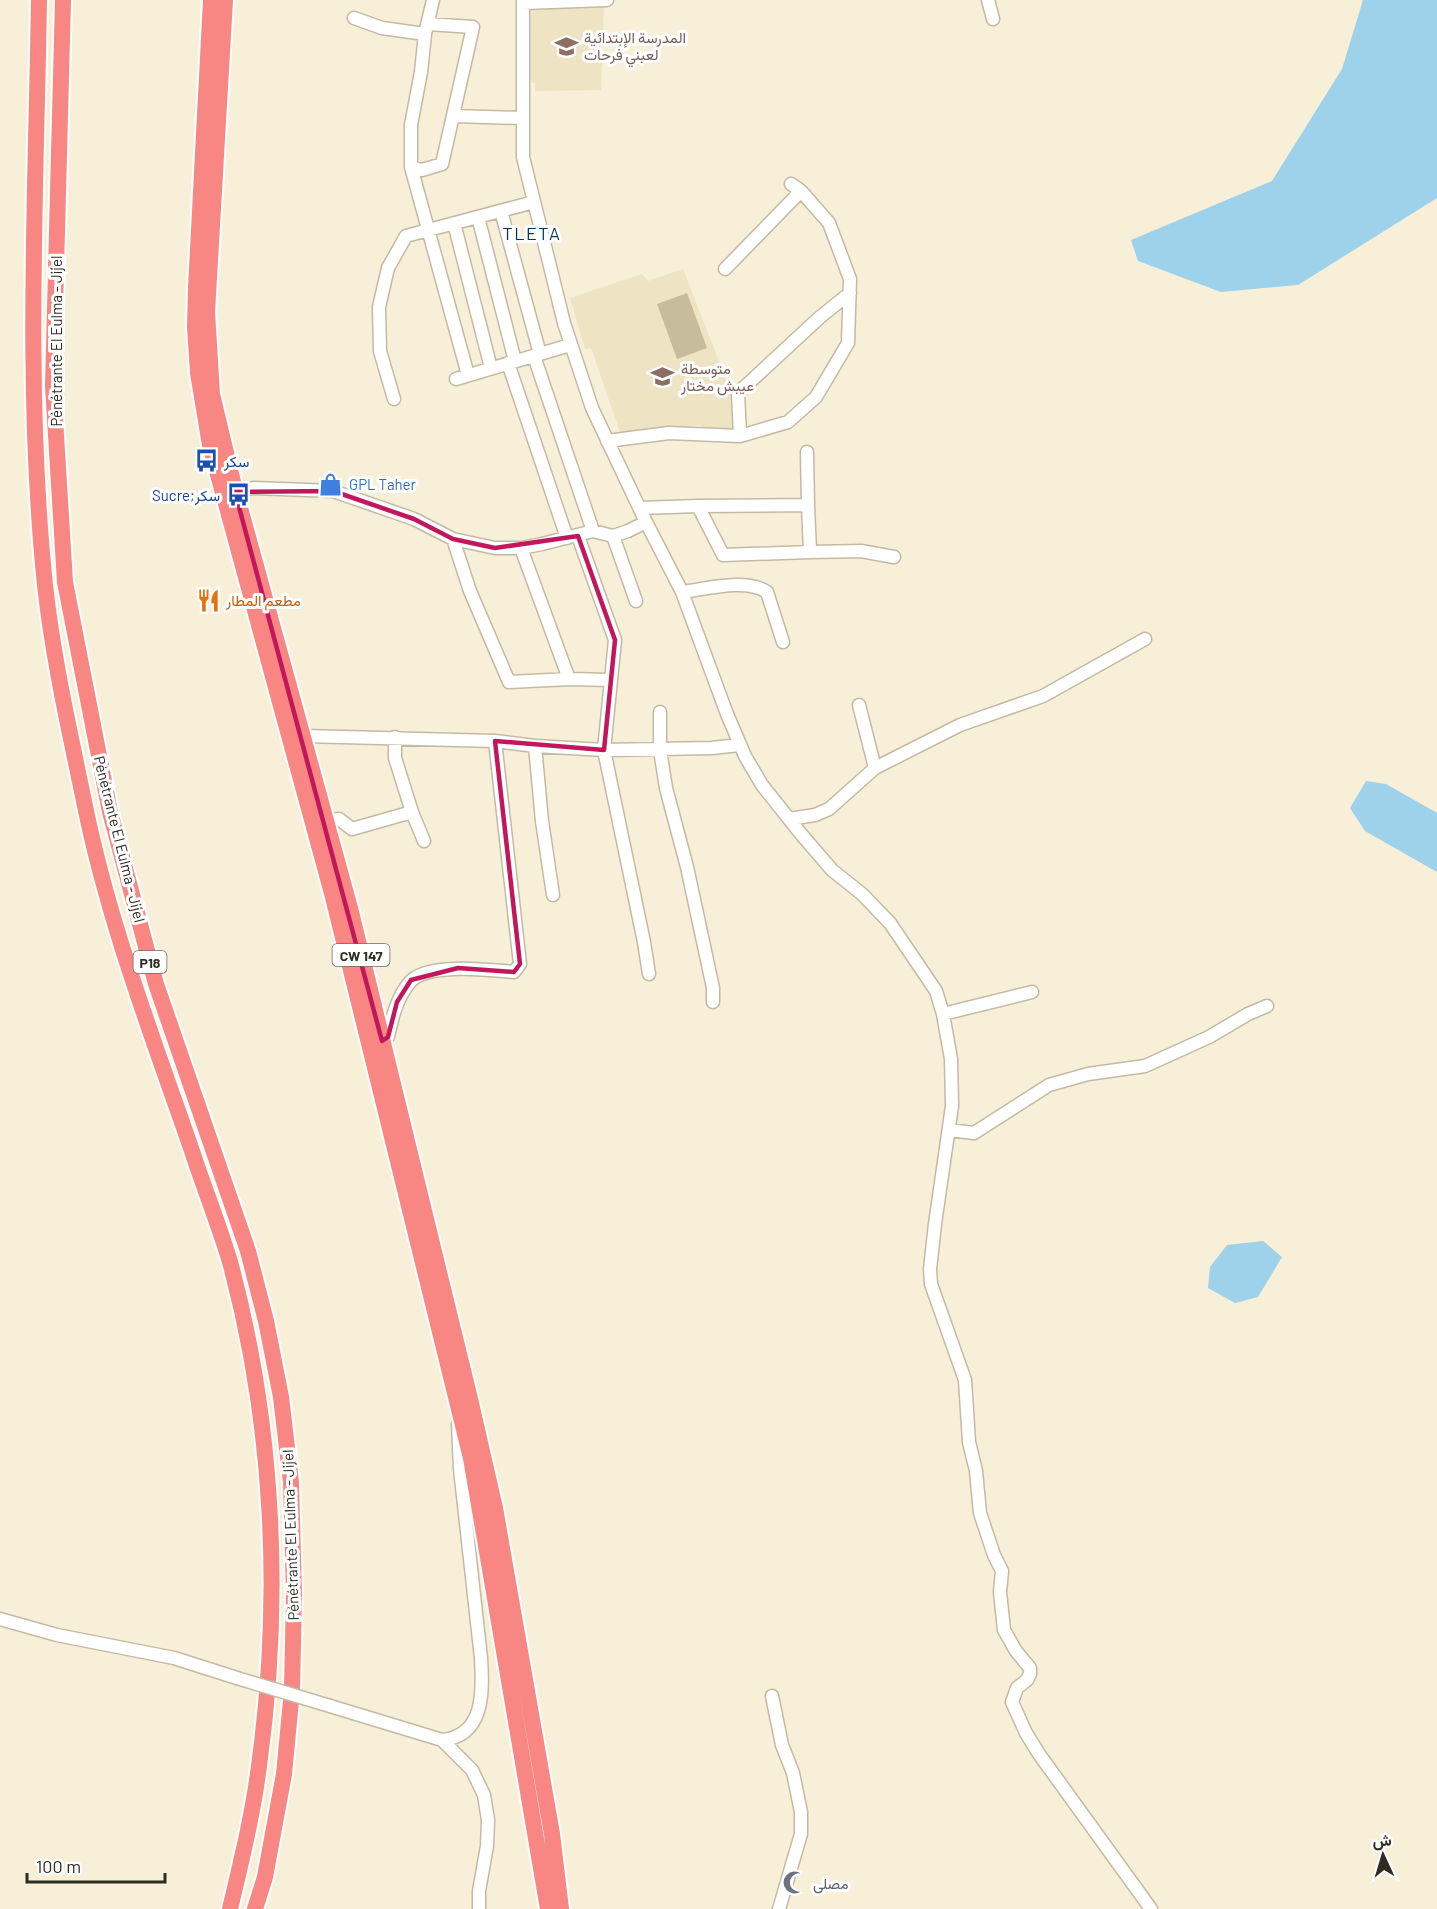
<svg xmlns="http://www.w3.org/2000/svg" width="1437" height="1909" font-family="Barlow,Vazirmatn,sans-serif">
<rect width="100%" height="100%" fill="#f7efd7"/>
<path fill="#eee4c4" d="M604,6L601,90L535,91V83L529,82L531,10Z
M683,269L736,405L735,429L705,432L700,425L620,432L591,348L585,349L570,298L642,274L648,281Z"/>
<path fill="#c7bd9c" d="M687,293L707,348L677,359L657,304Z"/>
<path fill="#9ed1ea" d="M1363,0H1437V198L1298,285L1221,292L1138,261L1131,240L1272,181L1342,69Z
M1366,781L1386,784L1437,813V872L1365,831L1350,808Z
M1263,1241L1282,1257L1258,1297L1235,1303L1208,1288L1210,1267L1227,1245Z"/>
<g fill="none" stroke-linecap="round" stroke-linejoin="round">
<defs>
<path id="minor" d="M433,0L425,34L421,72L411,125V167L468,375
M523,0V157L564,323L592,408L646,522L682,592L727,714L745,756L762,785L801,834L832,870L862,894L890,923L936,991L943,1014L951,1059L952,1106L935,1224L930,1269L931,1284L965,1380L969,1442L976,1471L980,1513L994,1555L1002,1571L1000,1592L1004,1630L1016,1651L1030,1668V1674L1027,1680L1017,1688L1012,1702L1026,1733L1039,1754L1151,1909
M988,0L993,19
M523,3L607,0
M354,18L382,28L425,34
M453,116L522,118
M411,167L422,170L442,164L473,27L428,24
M791,184L801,191
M501,211L540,354
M478,217L515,361
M454,223L491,368
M534,356L593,531
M508,363L567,538
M456,379L570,345
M394,399L380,351L379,307L388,268L406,236L534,202
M740,436L738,393L819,318L850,293
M607,441L669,433L740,436L788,422L816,397L848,343L850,279L829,223L801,191L725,269
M807,452L808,505
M235,492L253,488L333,491L414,519L453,539L495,548H521L542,544L593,531L613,536L628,531L646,522
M640,508L698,506L808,505L810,552L723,555L698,506
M578,536L615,640L604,750L644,942L649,974
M613,536L636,601
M453,539L470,591L509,682L569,679L611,680
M521,548L569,679
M810,552L861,551L894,557
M682,592C707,589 746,578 767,592L783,642
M859,705L875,768
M660,712V750L666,788L687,867L713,988V1002
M304,736L495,741L535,746L604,750L712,748L739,745
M395,737V758L412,812
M535,746L542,821L553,895
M789,819L815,815L829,809L875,768L960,725L1043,696L1145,639
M326,820L339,819L352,829L412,812L424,841
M943,1014L1032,992
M382,1041L388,1037C392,1018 397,997 410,982C427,962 490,970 514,972L520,964L495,741
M949,1130L974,1133L1049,1085L1088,1074L1145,1066L1209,1037L1248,1014L1267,1006
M0,1619L57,1635L174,1658L237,1678
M772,1696L782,1745L793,1773L801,1812V1834L779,1909
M330,1706L442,1740L472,1770L484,1795L488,1820L487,1846L479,1891V1909
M442,1740C485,1736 483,1691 481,1658L460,1469L458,1424"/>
<path id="highway" d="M39,0C36,195 25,391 45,585C53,659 70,733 85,806C109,924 153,1038 192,1151C204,1188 219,1225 230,1262C274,1425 282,1599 259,1766C253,1814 241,1862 230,1909
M63,0L53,386L65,582L110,812L156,984L248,1251L266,1321L281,1397L291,1482L294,1594L292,1690L284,1774L265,1877L255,1909
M211,0L196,288L195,327L198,373L210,445L333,897L471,1458L548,1909
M225,0L207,312L212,394L234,486L350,908L470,1399L495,1508L552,1834L561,1909"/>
</defs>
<use href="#minor" stroke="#c2bba3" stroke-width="15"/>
<use href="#highway" stroke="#fff" stroke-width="20"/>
<use href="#minor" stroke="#fff" stroke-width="12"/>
<use href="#highway" stroke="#f88784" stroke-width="16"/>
<defs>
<path id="minor-bridge" d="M237,1678L330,1706"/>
</defs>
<use href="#minor-bridge" stroke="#c2bba3" stroke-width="15" stroke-linecap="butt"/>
<use href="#minor-bridge" stroke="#fff" stroke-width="12"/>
</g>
<path fill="none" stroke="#c2185b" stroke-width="4.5" stroke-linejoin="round" d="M333,491L414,519L453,539L495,548L578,536L615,640L604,750L495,741L520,964L514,972L458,968L411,980L397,1002L388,1037L382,1041L235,492Z"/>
<defs>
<symbol id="school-bare" viewBox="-9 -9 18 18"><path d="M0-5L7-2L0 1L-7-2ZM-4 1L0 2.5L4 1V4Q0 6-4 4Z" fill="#8d6e63" stroke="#fff" stroke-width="2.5" paint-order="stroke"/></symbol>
<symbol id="bus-bare" viewBox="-9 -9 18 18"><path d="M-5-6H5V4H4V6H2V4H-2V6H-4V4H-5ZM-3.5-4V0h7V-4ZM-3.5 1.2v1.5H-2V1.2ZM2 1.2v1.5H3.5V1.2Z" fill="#1a4fb4" stroke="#fff" stroke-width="2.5" paint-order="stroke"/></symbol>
<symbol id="shop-bare" viewBox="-9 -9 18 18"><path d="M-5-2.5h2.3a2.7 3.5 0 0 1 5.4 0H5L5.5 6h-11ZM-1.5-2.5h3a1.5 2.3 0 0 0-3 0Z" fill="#3f7fe0" stroke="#fff" stroke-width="2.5" paint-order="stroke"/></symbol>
<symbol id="restaurant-bare" viewBox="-9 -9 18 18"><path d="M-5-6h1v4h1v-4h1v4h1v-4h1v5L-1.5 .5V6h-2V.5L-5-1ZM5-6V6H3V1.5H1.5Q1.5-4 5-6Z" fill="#e8710a" stroke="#fff" stroke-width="2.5" paint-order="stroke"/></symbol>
<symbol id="mosque-bare" viewBox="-9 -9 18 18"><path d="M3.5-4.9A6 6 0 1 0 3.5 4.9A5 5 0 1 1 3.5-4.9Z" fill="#6b7280" stroke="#fff" stroke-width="2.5" paint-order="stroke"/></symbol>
</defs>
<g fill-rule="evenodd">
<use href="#school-bare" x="550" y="30" width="33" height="33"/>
<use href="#school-bare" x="646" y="360" width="33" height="33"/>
<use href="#bus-bare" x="190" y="444" width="33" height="33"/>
<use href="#shop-bare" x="314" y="468" width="33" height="33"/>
<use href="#bus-bare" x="222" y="478" width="33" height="33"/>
<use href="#restaurant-bare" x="192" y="584" width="33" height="33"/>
<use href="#mosque-bare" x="778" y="1866" width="33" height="33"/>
</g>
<g text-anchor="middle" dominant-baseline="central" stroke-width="6" stroke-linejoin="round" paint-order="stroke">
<g fill="#fff" stroke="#6d6b65" stroke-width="1.5">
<rect x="332.5" y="944" width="57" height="22" rx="4.5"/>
<rect x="133.5" y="951" width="33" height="22" rx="4.5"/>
</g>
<g font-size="14" font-weight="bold" fill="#2f2c23">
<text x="361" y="955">CW 147</text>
<text x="150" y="962">P18</text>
</g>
<g font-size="15" fill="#785e54" stroke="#fff" text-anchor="start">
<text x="584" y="37">المدرسة الإبتدائية<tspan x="584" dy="17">لعبني فرحات</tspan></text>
<text x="681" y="368">متوسطة<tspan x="681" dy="17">عيبش مختار</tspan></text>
</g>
<g font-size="15" fill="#2f2c23" stroke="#fff">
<text transform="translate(56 341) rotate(-90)">Pénétrante El Eulma - Jijel</text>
<text transform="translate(120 839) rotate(76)">Pénétrante El Eulma - Jijel</text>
<text transform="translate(290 1535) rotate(-92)">Pénétrante El Eulma - Jijel</text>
</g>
<g font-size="15" fill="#164399" stroke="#fff" text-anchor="start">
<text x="224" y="461">سكر</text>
<text x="220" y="495" text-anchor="end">Sucre;سكر</text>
</g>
<g font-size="15" fill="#366cbe" stroke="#fff" text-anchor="start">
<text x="349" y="484">GPL Taher</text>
</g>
<g font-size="15" fill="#c56008" stroke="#fff" text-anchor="start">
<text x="226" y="600">مطعم المطار</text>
</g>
<g font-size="15" fill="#5b616d" stroke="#fff" text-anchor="start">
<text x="813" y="1883">مصلى</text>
</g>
<g font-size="18" letter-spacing="1.5" fill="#08365a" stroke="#fff">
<text x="532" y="233">TLETA</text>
</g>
</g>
<g transform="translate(1383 1855) rotate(356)" stroke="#ffffff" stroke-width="4.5" paint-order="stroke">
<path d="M0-4.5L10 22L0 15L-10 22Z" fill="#2f2c23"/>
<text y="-9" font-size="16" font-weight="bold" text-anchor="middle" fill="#2f2c23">ش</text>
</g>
<path d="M27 1873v9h138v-9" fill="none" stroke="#2f2c23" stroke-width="3"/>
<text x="36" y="1873" font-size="18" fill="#2f2c23" stroke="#ffffff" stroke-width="4.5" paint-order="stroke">100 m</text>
</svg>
